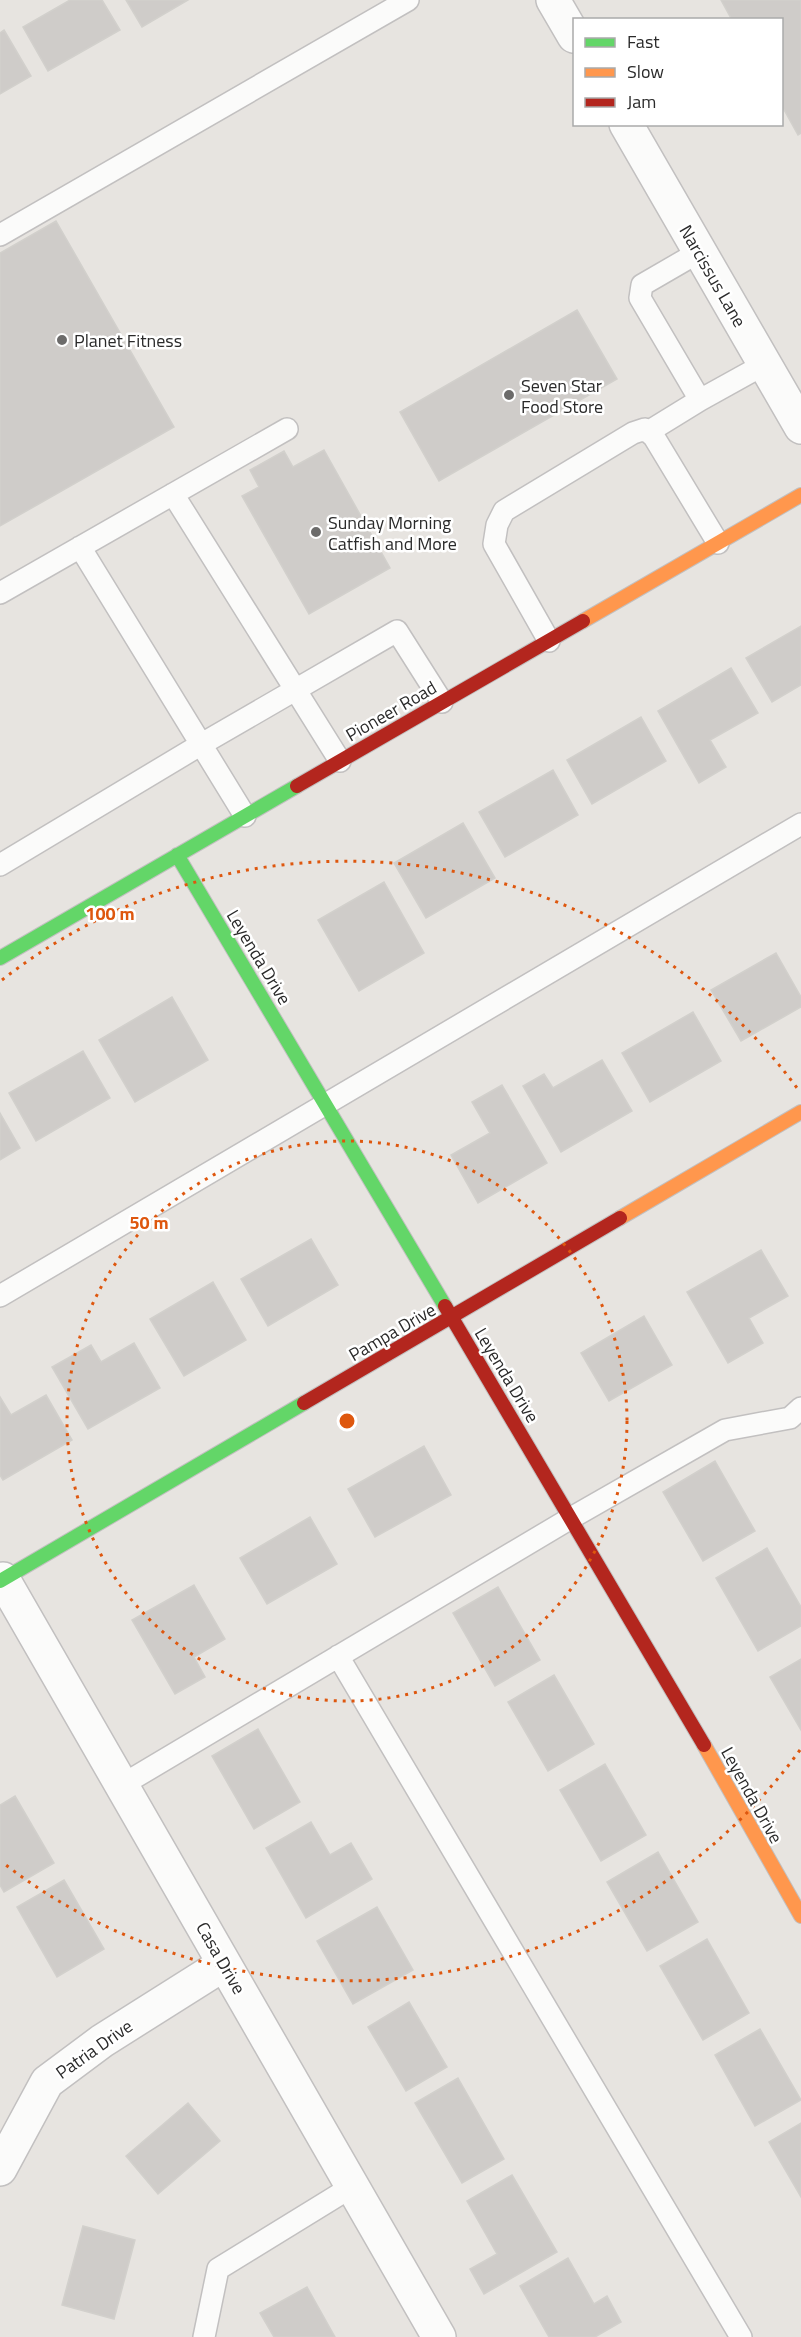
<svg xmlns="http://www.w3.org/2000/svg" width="801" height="2337" font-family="'Titillium Web',sans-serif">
<rect width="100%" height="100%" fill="#e7e4e0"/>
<path fill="#cfccc9" stroke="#d2d0cc" stroke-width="1.5" d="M70,0H102L120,30L48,71L23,27Z
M126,0H188L142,27Z
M721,0H801V133L798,135L782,106V20H732Z
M4,30L31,76L0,94V33Z
M56,221L174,427L0,526V253Z
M577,310L617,379L439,481L400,412Z
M324,450L390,568L309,614L242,496L259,487L250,470L284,451L293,467Z
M801,626V685L772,702L746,658Z
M731,668L758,713L710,740L726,767L699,783L658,711Z
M641,717L666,761L592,804L567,760Z
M553,770L578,815L505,857L479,812Z
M463,823L495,878L426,918L394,863Z
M384,882L424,953L359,991L318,920Z
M776,953L801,997V1007L741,1041L711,990Z
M172,997L208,1060L135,1102L99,1040Z
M693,1012L721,1061L650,1102L622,1053Z
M83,1051L110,1098L36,1141L9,1093Z
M602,1060L632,1111L561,1152L523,1086L544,1074L553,1088Z
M502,1085L547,1163L478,1203L451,1155L490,1133L472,1102Z
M0,1113L20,1148L0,1160Z
M311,1239L338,1285L268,1326L241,1279Z
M761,1250L788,1296L749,1318L763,1343L728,1363L687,1292Z
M213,1282L246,1340L184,1376L150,1319Z
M644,1316L672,1365L609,1401L581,1353Z
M134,1343L160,1388L88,1429L52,1367L91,1345L101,1362Z
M46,1395L72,1440L3,1480L0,1475V1397L11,1415Z
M424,1446L451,1495L375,1537L348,1489Z
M715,1461L755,1531L703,1561L663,1492Z
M310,1517L337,1564L267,1604L240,1558Z
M767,1548L801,1607V1626L758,1651L716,1578Z
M194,1585L225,1639L194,1657L205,1677L175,1694L132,1620Z
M498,1587L540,1660L495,1686L453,1613Z
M801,1659V1730L770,1677Z
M554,1675L594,1744L548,1771L508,1702Z
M258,1729L300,1802L254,1829L212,1756Z
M605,1764L646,1835L601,1861L560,1790Z
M15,1796L54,1863L4,1892L0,1885V1805Z
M311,1822L330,1855L351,1843L372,1879L306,1918L266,1848Z
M658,1852L698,1922L647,1951L607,1882Z
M64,1880L104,1949L57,1977L17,1907Z
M377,1907L413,1970L353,2004L317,1941Z
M707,1939L749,2013L703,2040L660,1966Z
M409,2002L447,2067L406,2091L368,2027Z
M760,2029L801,2100L755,2126L715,2055Z
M458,2078L504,2159L462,2183L415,2103Z
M188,2103L220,2141L158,2194L126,2156Z
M801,2123V2197L769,2142Z
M512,2175L557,2252L484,2294L470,2269L497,2254L467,2201Z
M83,2226L135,2240L114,2319L62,2305Z
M568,2258L594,2304L607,2296L621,2322L595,2337H549L520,2286Z
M307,2287L335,2337H274L260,2313Z"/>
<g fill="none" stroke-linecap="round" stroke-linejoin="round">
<defs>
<path id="lane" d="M0,235L408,0
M700,400L765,364
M648,432L700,400L640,298L642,285L699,252
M173,494L340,761
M80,547L245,816
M0,593L287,429
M549,641L494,544L497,525L504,511L633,433L645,429L654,437L718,543
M0,865L200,745L397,631L442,702
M0,1296L801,824
M338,1656L741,2337
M122,1785L571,1518L725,1430L790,1418L801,1408
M204,2337L218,2269L353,2186"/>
<path id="street" d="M553,0L574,36
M626,124L801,427
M3,1579L439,2337
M0,2169L47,2082L102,2041L224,1964"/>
<path id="fast" d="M177,855L445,1306
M0,958L297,786
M0,1581L304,1403"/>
<path id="slow" d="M583,621L801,495
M620,1218L801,1112
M704,1745L801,1916"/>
<path id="jam" d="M297,786L583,621
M445,1306L704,1745
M304,1403L620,1218"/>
</defs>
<use href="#lane" stroke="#c2c0c0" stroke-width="24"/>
<use href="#street" stroke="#c2c0c0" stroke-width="36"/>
<use href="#fast" stroke="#c2c0c0" stroke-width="16"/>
<use href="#slow" stroke="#c2c0c0" stroke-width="16"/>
<use href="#jam" stroke="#c2c0c0" stroke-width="16"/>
<use href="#lane" stroke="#fbfbfa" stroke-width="21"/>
<use href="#street" stroke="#fbfbfa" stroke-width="33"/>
<use href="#fast" stroke="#63d668" stroke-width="14"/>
<use href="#slow" stroke="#ff974d" stroke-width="14"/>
<use href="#jam" stroke="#b3261e" stroke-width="14"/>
</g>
<g fill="none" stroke="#de570e" stroke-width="3" stroke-dasharray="3 6">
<circle cx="347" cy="1421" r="280"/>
<path d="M800 1750A560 560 0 0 1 2 1862M2 980A560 560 0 0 1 800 1092"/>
</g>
<g fill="#6c6b6a" stroke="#fff" stroke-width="2">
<circle cx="62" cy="340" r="6"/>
<circle cx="509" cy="395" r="6"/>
<circle cx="316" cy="532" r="6"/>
</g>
<g text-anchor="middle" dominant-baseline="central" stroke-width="5" stroke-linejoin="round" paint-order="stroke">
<g font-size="18" fill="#2a2a2a" stroke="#fff">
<text transform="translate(713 276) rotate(60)">Narcissus Lane</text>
<text transform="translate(391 711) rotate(-30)">Pioneer Road</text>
<text transform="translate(259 957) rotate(59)">Leyenda Drive</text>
<text transform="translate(392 1332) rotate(-30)">Pampa Drive</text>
<text transform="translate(507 1375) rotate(59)">Leyenda Drive</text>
<text transform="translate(752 1795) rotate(61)">Leyenda Drive</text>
<text transform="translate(221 1958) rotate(60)">Casa Drive</text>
<text transform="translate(94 2049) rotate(-35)">Patria Drive</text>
</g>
<g font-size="18" fill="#2a2a2a" stroke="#fff" text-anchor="start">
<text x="74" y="340">Planet Fitness</text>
<text x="521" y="385">Seven Star<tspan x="521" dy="21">Food Store</tspan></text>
<text x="328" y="522">Sunday Morning<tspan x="328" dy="21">Catfish and More</tspan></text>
</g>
</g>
<circle cx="347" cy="1421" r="9" fill="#de570e" stroke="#fff" stroke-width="3"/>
<g font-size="18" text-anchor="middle" font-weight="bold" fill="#de570e" stroke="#fff" stroke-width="5" stroke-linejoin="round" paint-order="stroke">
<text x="110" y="920">100 m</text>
<text x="149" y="1229">50 m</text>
</g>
<rect x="573" y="18" width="210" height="108" fill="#ffffff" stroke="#aaaaaa" stroke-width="1.5"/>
<rect x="585" y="38" width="30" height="9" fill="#63d668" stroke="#aaaaaa" stroke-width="1.5"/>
<text x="627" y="48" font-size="18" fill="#2a2a2a">Fast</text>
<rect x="585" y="68" width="30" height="9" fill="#ff974d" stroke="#aaaaaa" stroke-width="1.5"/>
<text x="627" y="78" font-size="18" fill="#2a2a2a">Slow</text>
<rect x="585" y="98" width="30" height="9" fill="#b3261e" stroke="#aaaaaa" stroke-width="1.5"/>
<text x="627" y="108" font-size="18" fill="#2a2a2a">Jam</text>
</svg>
